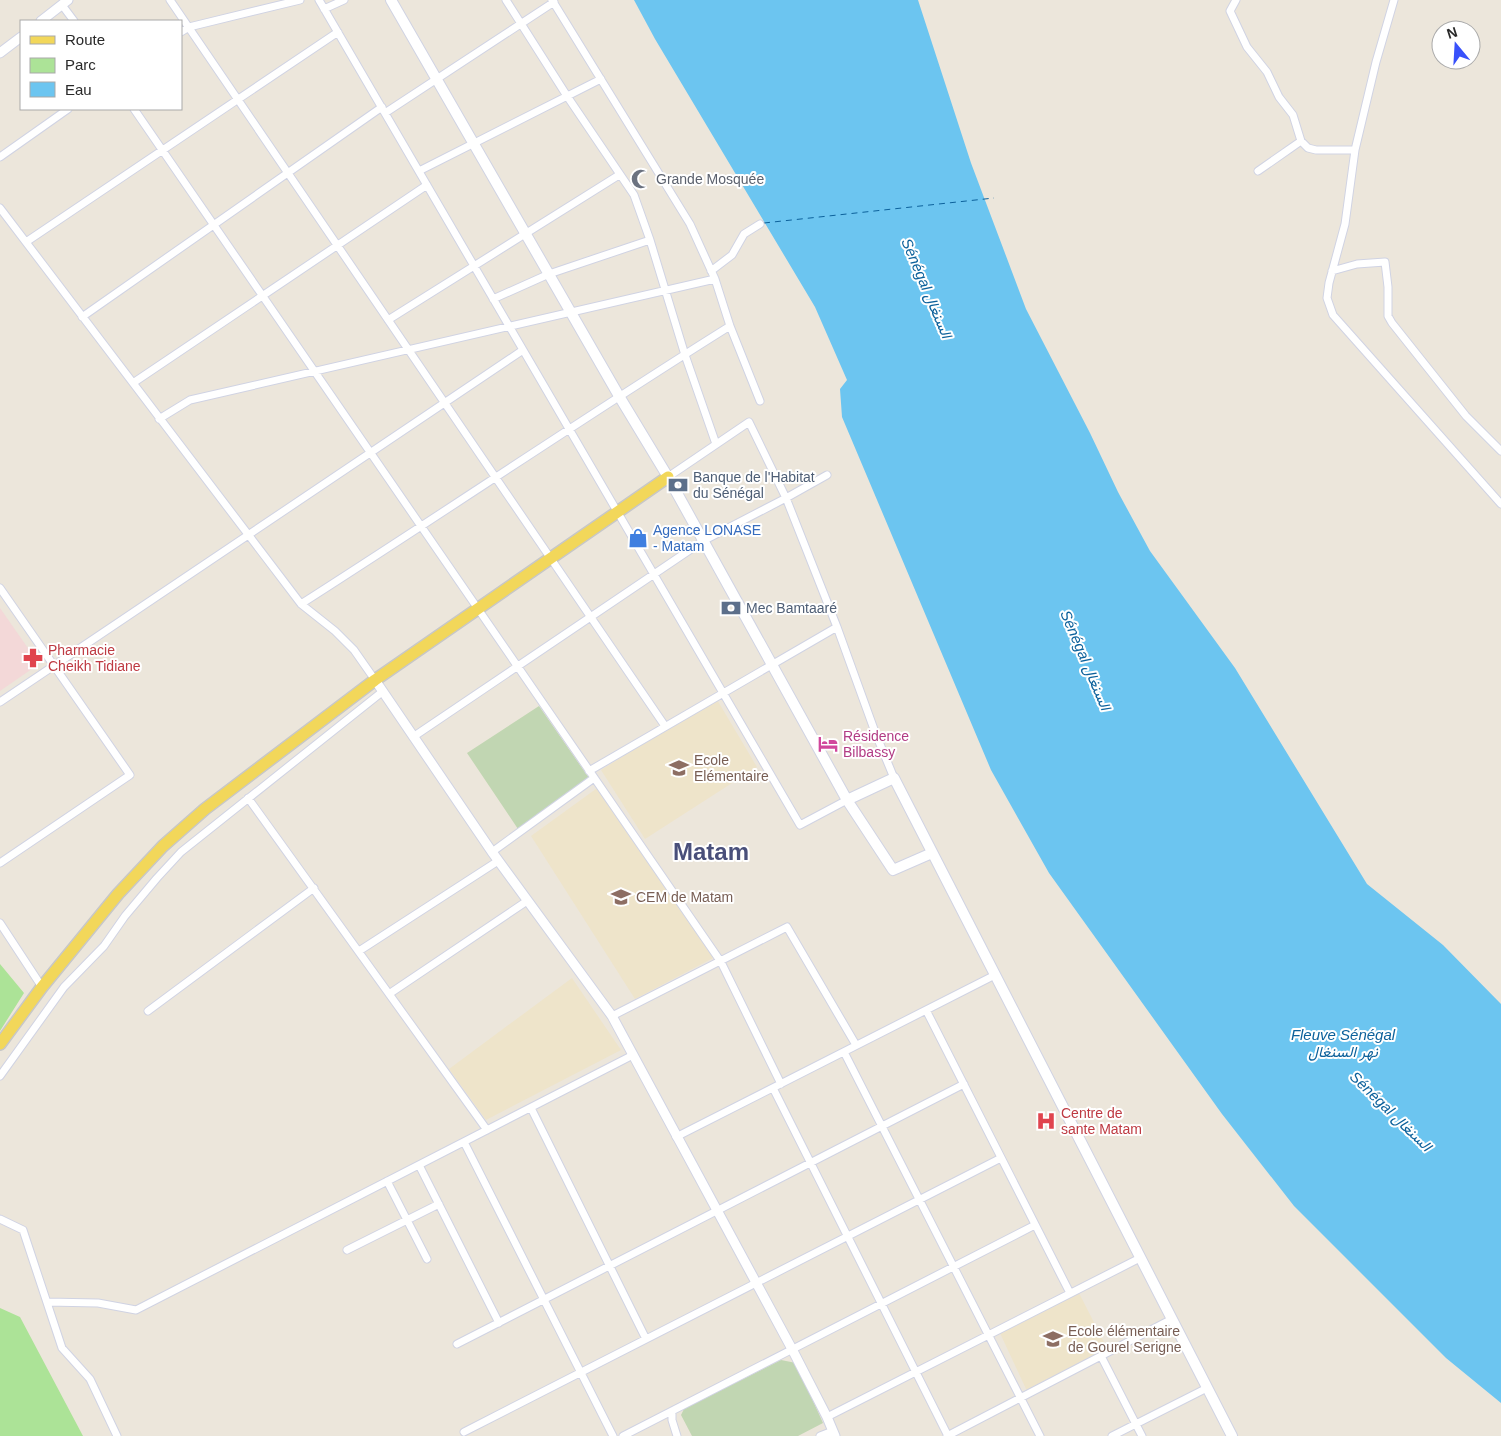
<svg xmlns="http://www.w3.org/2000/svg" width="1501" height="1436" font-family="Arial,Vazirmatn,sans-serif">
<rect width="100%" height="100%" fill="#ece6db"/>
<path fill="#eee4ca" d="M716,698L757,767L645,839L601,770Z
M600,786L713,958L635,999L531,836Z
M572,978L621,1050L486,1120L449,1069Z
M1078,1291L1107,1348L1027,1391L999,1331Z"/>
<path fill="#f3d8d8" d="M0,608L39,664L0,691Z"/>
<path fill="#ace397" d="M0,964L24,993L0,1031Z
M0,1308L20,1317L83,1436H0Z"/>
<path fill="#c1d6b2" d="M539,706L589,778L518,829L467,753Z
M781,1360L796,1363L823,1423L798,1436H692L681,1415L684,1409Z"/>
<path fill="#6cc5f0" d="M634,0H918L971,163L1026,309L1090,433L1118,492L1150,551L1235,668L1367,884L1443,945L1501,1004V1403L1446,1358L1294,1206L1222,1114L1049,873L991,770L842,417L840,389L847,380L815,307L655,39Z"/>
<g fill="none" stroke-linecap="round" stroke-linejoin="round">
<path stroke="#0c619b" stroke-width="1" stroke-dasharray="6 5" stroke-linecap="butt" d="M764,223L994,198"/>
<defs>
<path id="minor" d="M170,0L665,726
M319,0L800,825L847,800
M506,0L567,96L634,195L650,240L685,355L716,444
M552,0L690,224L715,279L730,326L760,401
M1236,0L1230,11L1247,47L1267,72L1279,97L1293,115L1301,141L1308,148L1316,150H1355
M1394,0L1376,62L1355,150L1345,224L1329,283L1327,298L1333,315L1501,504
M62,5L74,21
M324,9L344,0
M181,32L189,27L300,0
M134,109L721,962L781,1084
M385,113L554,2
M0,157L68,109
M419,171L601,79
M1258,171L1301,141
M0,208L301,604L335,631L354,650L375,680
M26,242L338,32
M711,271L732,255L744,234L760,224
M1332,271L1357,264L1385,262L1388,287V316L1392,323L1466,416L1501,451
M493,299L549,274L650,240
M82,317L382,107
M388,320L619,175
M133,383L427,185
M159,419L190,400L715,279
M668,477L749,422L786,498L837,627L875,732L894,778
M0,588L130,775L0,863
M301,604C445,512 586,416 730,326
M0,702L523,350
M413,737L703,541L786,498L827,475
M589,771L837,627
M248,798L487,1130
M492,852L594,778
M0,923L42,987
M359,951L498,861
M389,994L527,901
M926,1010L1070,1293
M148,1011L314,888
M612,1016L787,927L856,1045
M844,1052L1040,1436
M0,1076L64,987L104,946L125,916L157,878L181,852L382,692
M773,1088L948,1436
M531,1108L646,1339
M676,1137L995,975
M464,1142L613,1436
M419,1165L499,1323
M387,1181L427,1259
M0,1219L23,1230L62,1348L90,1379L117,1436
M347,1250L439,1204
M47,1302L98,1303L136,1310L633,1055
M457,1344L964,1084
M1101,1356L1142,1436
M672,1411V1420L677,1436
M827,1417L1140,1258
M464,1432L1001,1158
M623,1436L1035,1225
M820,1436L833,1431
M947,1436L1172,1319
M1112,1436L1207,1388"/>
<path id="tertiary" d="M41,21L68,0
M0,53L21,37
M375,680L492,852L612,1016L792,1349L827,1417L835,1436"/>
<path id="secondary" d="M391,0L619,396L668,477L847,800L894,778L1232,1436
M847,800L893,870L932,853"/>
<path id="primary" d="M0,1044L42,987L118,894L163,846L205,809L375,680L668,477"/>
</defs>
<use href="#minor" stroke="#d0d3e3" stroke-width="9"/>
<use href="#tertiary" stroke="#d0d3e3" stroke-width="11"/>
<use href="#secondary" stroke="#d0d3e3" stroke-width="12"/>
<use href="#primary" stroke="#c7c7c7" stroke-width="14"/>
<use href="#minor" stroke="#fff" stroke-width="7"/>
<use href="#tertiary" stroke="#fff" stroke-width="9"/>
<use href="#secondary" stroke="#fff" stroke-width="10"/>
<use href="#primary" stroke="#f2d75a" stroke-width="11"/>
</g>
<defs>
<symbol id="mosque-bare" viewBox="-9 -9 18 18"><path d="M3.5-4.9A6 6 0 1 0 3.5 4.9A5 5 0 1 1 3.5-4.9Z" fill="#6b7280" stroke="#fff" stroke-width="2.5" paint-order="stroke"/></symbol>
<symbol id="bank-bare" viewBox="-9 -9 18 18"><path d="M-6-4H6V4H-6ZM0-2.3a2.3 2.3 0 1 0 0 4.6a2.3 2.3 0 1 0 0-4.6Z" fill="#5c6f8a" stroke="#fff" stroke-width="2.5" paint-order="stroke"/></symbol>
<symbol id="shop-bare" viewBox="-9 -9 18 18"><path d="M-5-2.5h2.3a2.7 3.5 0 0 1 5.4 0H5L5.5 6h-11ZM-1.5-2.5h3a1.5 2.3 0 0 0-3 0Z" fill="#3f7fe0" stroke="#fff" stroke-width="2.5" paint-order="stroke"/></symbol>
<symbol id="pharmacy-bare" viewBox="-9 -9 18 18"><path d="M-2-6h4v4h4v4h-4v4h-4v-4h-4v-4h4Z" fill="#e0444e" stroke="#fff" stroke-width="2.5" paint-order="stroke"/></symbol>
<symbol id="hotel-bare" viewBox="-9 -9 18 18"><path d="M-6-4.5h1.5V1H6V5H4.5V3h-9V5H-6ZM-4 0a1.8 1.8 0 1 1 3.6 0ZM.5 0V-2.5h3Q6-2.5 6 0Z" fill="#d1479c" stroke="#fff" stroke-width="2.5" paint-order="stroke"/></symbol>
<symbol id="school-bare" viewBox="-9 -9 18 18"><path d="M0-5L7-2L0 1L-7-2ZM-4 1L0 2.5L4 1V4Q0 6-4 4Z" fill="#8d6e63" stroke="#fff" stroke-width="2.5" paint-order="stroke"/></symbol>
<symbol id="hospital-bare" viewBox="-9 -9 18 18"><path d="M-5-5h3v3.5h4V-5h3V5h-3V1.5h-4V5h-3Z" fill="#e0444e" stroke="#fff" stroke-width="2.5" paint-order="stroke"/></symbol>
</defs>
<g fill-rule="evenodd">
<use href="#mosque-bare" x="627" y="165" width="28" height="28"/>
<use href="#bank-bare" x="664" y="471" width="28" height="28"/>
<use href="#shop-bare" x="624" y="524" width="28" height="28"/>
<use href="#bank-bare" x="717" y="594" width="28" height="28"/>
<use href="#pharmacy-bare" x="19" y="644" width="28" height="28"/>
<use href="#hotel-bare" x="814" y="730" width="28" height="28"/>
<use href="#school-bare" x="665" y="754" width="28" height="28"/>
<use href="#school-bare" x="607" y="883" width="28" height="28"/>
<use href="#hospital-bare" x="1032" y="1107" width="28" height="28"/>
<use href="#school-bare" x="1039" y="1325" width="28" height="28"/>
</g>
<g text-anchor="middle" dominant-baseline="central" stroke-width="4" stroke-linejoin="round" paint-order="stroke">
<g font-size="14" fill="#5b616d" stroke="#fff" text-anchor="start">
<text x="656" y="179">Grande Mosquée</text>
</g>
<g font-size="14" fill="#4e5e75" stroke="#fff" text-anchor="start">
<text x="693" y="477">Banque de l'Habitat<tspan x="693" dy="16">du Sénégal</tspan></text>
<text x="746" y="608">Mec Bamtaaré</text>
</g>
<g font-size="14" fill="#366cbe" stroke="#fff" text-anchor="start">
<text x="653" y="530">Agence LONASE<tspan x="653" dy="16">- Matam</tspan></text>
</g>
<g font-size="14" fill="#be3a42" stroke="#fff" text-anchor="start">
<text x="48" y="650">Pharmacie<tspan x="48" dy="16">Cheikh Tidiane</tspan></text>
<text x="1061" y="1113">Centre de<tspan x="1061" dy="16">sante Matam</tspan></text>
</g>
<g font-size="14" fill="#b23c85" stroke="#fff" text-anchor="start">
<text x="843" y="736">Résidence<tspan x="843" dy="16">Bilbassy</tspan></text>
</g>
<g font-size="14" fill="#785e54" stroke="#fff" text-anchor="start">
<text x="694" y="760">Ecole<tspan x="694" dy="16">Elémentaire</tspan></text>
<text x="636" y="897">CEM de Matam</text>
<text x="1068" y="1331">Ecole élémentaire<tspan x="1068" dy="16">de Gourel Serigne</tspan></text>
</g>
<g font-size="15" font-style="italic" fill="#0c619b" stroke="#fff">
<text transform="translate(927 288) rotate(67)">Sénégal السنغال</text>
<text transform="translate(1086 660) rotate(67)">Sénégal السنغال</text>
<text x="1343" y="1034">Fleuve Sénégal<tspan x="1343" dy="17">نهر السنغال</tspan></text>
<text transform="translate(1391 1111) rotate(44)">Sénégal السنغال</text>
</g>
<g font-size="24" font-weight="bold" fill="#494f7a" stroke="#fff">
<text x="711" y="851">Matam</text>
</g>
</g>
<rect x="20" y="20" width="162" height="90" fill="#ffffff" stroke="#a9a9a9"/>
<rect x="30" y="36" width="25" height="8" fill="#f2d75a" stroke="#a9a9a9"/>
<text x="65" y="45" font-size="15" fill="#292929">Route</text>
<rect x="30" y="58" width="25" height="15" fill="#ace397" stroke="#a9a9a9"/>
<text x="65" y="70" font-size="15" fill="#292929">Parc</text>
<rect x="30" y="82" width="25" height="15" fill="#6cc5f0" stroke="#a9a9a9"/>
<text x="65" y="95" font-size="15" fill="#292929">Eau</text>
<g transform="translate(1456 45) rotate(342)"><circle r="24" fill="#ffffff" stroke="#a9a9a9"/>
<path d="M0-4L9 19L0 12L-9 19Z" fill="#3851fb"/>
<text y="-8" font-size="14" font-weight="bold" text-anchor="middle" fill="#292929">N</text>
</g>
</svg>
